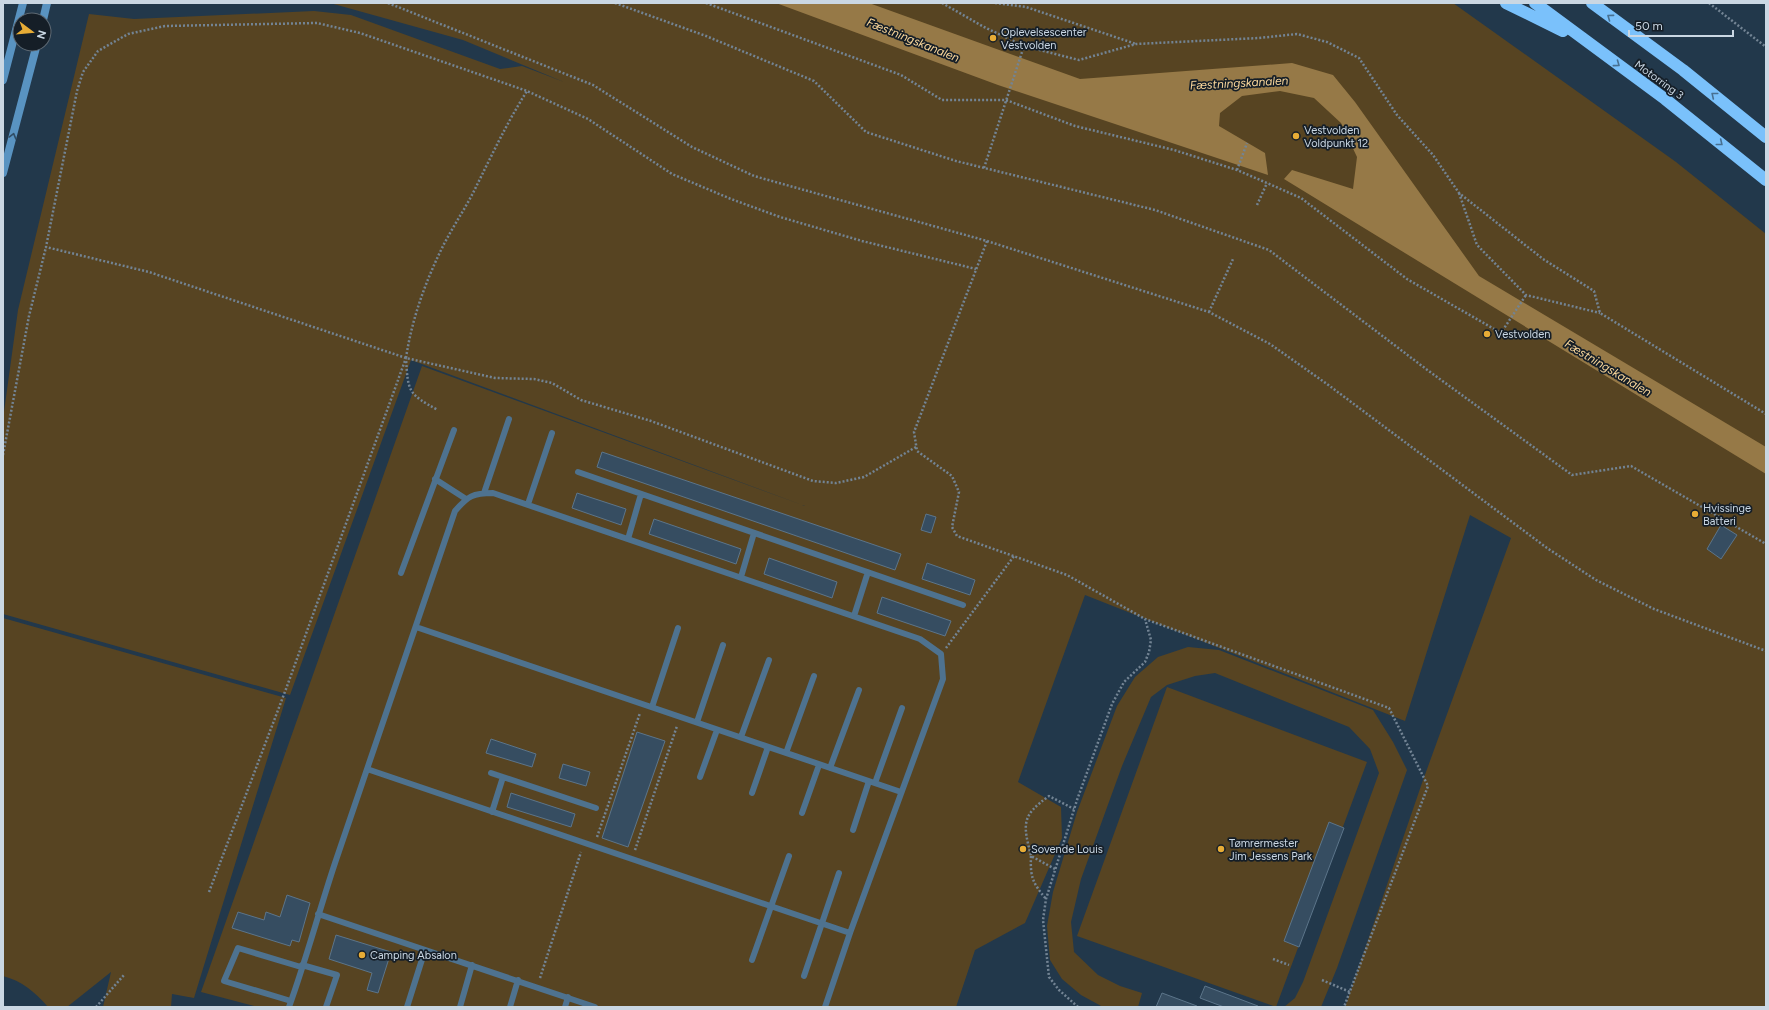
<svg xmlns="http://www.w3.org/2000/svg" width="1769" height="1010" font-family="Figtree,sans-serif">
<rect width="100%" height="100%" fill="#22384b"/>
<path fill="#574422" d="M330,3H1453L1676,162L1766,234V1007H1345L1422,783L1511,538L1470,515L1405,721L1085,595L1018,782L1061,807L1062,838L1025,923L975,950L956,1007H258L201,992L422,366L805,506L411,360L290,695L3,614V419L18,310L89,14L134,19L314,11L351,15L500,69L522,66L564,82L463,40Z
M3,618L286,698L194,998L172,994L171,1007H103L111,972L67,1007H48C35,992 22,981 3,976Z
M1188,647L1219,650L1373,710L1393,742L1407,770L1337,968L1321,1007H1284L1295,998L1303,982L1379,773L1370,749L1349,727L1215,673L1195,676L1167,685L1151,697L1122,766L1081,879L1071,922L1074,952L1098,975L1120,986L1142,993L1138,1007H1103L1081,995L1062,979L1050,960L1047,926L1053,892L1077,812L1117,706L1135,677L1158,657Z
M1167,687L1367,762L1276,1007L1077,936Z"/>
<path fill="#967947" d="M776,3H869L1080,79L1292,63L1333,75L1355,102L1479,276L1766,447V474L1284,179L1292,170L1353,189L1357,157L1341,123L1314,98L1280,91L1242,96L1220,113L1219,126L1265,153L1268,175L998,85Z"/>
<path fill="#364d61" stroke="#5c758a" d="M602,452L901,554L895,570L597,467Z
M577,493L626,509L621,525L572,508Z
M926,514L936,517L931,533L921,530Z
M654,519L741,549L736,564L649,534Z
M1721,525L1737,535L1721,559L1707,549Z
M769,558L837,582L832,598L764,574Z
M927,563L975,580L970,595L922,579Z
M882,597L951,621L945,636L877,613Z
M637,732L665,741L628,847L602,838Z
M491,739L536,754L532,767L486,753Z
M563,764L590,772L586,786L559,778Z
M511,793L575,814L571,827L507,807Z
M1329,822L1344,828L1299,947L1284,941Z
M287,895L310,903L299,942L292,940L290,946L232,928L238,912L264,920L266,912L280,917Z
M336,935L391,952L378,993L367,990L372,973L329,959Z
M1205,986L1258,1006V1007H1224L1200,998Z
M1162,993L1197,1006V1007H1156Z"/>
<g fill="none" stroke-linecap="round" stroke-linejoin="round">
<path stroke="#738494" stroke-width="2.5" stroke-dasharray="2 2" stroke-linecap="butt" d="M388,3L593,85L692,147L754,176L987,241L1209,312L1270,344L1327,384L1547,548L1596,580L1654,609L1766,651
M615,3L706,36L814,81L866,132L956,161L1155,210L1269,250L1426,369L1572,475L1631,466L1766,544
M706,3L901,75L942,100H1006L1075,126L1174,150L1237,170L1267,183L1301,198L1407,279L1501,333L1526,295
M942,3L984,27L1024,46L1079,60L1136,44L1259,38L1297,34L1327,42L1359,58L1397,115L1433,155L1459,193L1543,259L1594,291L1600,313L1766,414
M995,3L1026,7L1136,44
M1709,3L1766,47
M984,168L1024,46
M1237,170L1247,143
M1459,193L1477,245L1526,295L1600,313
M1257,205L1267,183
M987,241L914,432L917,451L952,476L959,492L952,527L957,536L1067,575L1145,619L1389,708L1428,786L1344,1007
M1209,312L1233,259
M406,358C412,318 426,280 444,244C453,227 464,210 473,193C490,159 506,124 527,91
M916,447L864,477L836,483L813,481L651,421L581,400L552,383L534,379L495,378L406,358L149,272L46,247L77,91L83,72L98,51L128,34L165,26L317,23L360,33L527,91L588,119L672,174L731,199L780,217L862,241L976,269
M3,455L29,316L46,247
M946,648L1014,556
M597,837L640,713
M635,850L677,726
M1031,856C1030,878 1033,883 1046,899
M1055,869L1031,856C1023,824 1021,816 1049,796L1074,809
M209,892L286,689L406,358C408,392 408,394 438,410
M1273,959L1289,965
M540,978L581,852
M1322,980L1350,992
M96,1007L124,975
M1078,1007L1059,990L1049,977L1043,920L1046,899L1077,800L1112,704L1124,682L1145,662L1149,652L1151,640L1145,619"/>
<path stroke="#4e728f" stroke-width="6" d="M578,472L963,605
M435,479L466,499
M484,493L509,419
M528,504L552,433
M628,539L641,494
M401,573L454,430
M741,577L754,533
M854,616L868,572
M416,627L901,792
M652,707L678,628
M697,722L723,645
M741,737L769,660
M786,753L814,676
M830,768L859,690
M491,773L503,777
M700,777L717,730
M875,783L902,708
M752,793L768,747
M492,812L503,777L596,808
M802,813L819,765
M853,830L869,781
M318,914L595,1007
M752,960L789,856
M302,965L337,975L326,1007
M804,976L839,873
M291,1001L224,981L238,948L301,967
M289,1007C306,960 319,911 335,863C375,746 415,629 455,511C468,496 473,493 493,493L920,639L941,654L943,679L850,933L367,769
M407,1007L425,950
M460,1007L472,965
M510,1007L518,980
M565,1007L568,997
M825,1007L850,933"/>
<path stroke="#5993c1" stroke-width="8" d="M43,20L47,3
M3,80L23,3
M3,173L37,44"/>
<path stroke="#7ac1fb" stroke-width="12" d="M1506,3L1563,31
M1535,3L1665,99L1766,180
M1592,3L1683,70L1766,137"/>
</g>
<defs><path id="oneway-chevron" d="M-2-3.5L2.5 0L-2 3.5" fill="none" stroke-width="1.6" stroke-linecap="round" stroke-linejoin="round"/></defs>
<g stroke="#487091">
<use href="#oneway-chevron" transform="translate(1610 17) rotate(-144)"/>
<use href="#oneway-chevron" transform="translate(1617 64) rotate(36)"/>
<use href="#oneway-chevron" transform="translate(1714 95) rotate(-141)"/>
<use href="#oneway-chevron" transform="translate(1720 143) rotate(39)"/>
</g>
<use stroke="#304d65" href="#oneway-chevron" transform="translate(13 136) rotate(-75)"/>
<g fill="#e7ac36" stroke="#151e27" stroke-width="1.5">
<circle cx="993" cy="38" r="4"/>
<circle cx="1296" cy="136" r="4"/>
<circle cx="1487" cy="334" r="4"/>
<circle cx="1695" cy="514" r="4"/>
<circle cx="1023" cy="849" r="4"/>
<circle cx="1221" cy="849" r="4"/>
<circle cx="362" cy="955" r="4"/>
</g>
<g text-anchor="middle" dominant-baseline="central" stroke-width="3.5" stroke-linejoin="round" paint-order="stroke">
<g font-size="11" fill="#cad7e3" stroke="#151e27" text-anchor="start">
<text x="1001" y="32">Oplevelsescenter<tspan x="1001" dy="13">Vestvolden</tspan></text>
<text x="1304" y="130">Vestvolden<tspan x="1304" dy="13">Voldpunkt 12</tspan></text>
<text x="1495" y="334">Vestvolden</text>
<text x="1703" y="508">Hvissinge<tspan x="1703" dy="13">Batteri</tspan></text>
<text x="1229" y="843">Tømrermester<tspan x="1229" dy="13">Jim Jessens Park</tspan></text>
<text x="1031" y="849">Sovende Louis</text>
<text x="370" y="955">Camping Absalon</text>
</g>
<g font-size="11" fill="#cad7e3" stroke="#151e27">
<text transform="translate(1659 80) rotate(36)">Motorring 3</text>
</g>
<g font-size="12" font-style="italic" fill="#fad79b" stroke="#151e27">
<text transform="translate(913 40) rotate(22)">Fæstningskanalen</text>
<text transform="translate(1239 83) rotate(-3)">Fæstningskanalen</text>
<text transform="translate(1608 368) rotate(31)">Fæstningskanalen</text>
</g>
</g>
<rect width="1769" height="1010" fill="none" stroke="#cad7e3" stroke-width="8"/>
<g transform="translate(32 32) rotate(106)"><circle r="19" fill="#151e27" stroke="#5d6872"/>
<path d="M0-3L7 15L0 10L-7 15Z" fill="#e7ac36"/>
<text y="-6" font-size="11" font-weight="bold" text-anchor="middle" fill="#cad7e3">N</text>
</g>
<path d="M1629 30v6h104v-6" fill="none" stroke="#cad7e3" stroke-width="2"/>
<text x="1635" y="30" font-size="12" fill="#cad7e3" stroke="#151e27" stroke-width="3" paint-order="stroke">50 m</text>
</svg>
